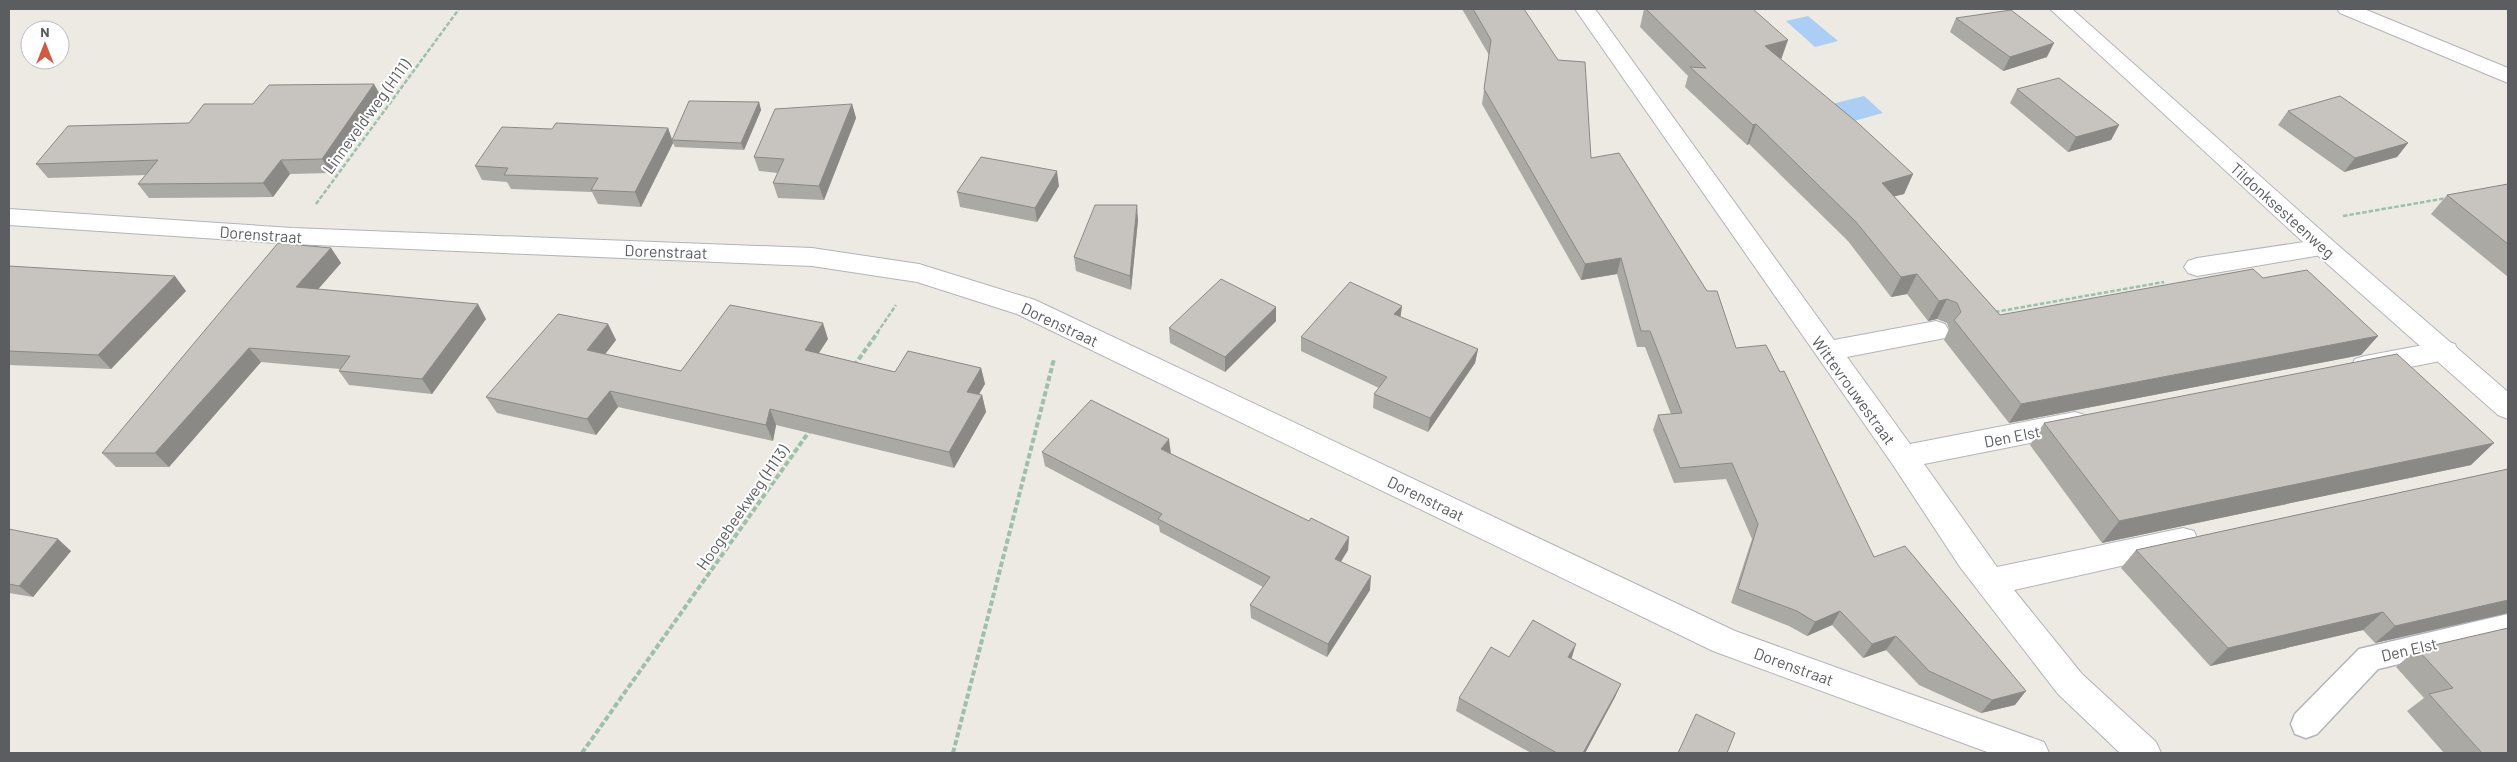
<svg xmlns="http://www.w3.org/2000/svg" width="2517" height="762" font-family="Barlow,sans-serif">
<rect width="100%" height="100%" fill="#eceae3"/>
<path fill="#abcef4" d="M1808,16L1838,41L1815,47L1786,21Z
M1864,96L1883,113L1839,125L1820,107Z"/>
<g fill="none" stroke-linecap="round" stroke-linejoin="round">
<defs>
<path id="lane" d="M2508,614V638L2378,669L2317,734L2306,738L2295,734L2291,724L2295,714L2359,649Z"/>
<path id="street" d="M1575,9H1595L1834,340L1936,321L1945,324L1949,331L1945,338L1847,357L1910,444L2075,412L2085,415L2089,423L2085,431L2075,434L1924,464L1997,567L2183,528L2194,531L2198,540L2194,549L2183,552L2014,590L2082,674L2156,742L2161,753H2120L2058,694L1960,567L1893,465Z
M2337,9H2364L2508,68V83L2340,13Z
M9,209L292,228L812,248L919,264L1035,300L1735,631L2044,742L2049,753H1990L1713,651L1017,314L917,282L812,266L292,244L9,225Z
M2324,239L2333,241L2337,247L2333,253L2197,276L2188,273L2184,267L2188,261L2197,258Z
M2445,341L2455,344L2458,351L2455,358L2365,376L2355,373L2351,366L2355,359L2365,356Z"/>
<path id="secondary" d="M2050,9H2072L2333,241L2508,392V419L2498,415L2315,253Z"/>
</defs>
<use href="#lane" stroke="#b3b4b8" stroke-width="3"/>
<use href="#street" stroke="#b3b4b8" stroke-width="2"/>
<use href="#secondary" stroke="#b4b6bb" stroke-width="2"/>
<path stroke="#9cc0a9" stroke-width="2.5" stroke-dasharray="4.5 2" stroke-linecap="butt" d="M316,204L459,9
M2343,216L2447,198
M1995,312L2164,282
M877,333L896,305"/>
<path stroke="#9cc0a9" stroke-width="4" stroke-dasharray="5.5 2.5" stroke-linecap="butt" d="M854,366L878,332
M582,753L811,429
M953,753L1054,359"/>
<use href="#lane" fill="#fff" fill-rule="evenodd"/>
<use href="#street" fill="#fff" fill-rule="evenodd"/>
<use href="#secondary" fill="#fff" fill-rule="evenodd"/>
</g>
<path fill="#aba9a4" d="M1462,9H1524L1591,158L1736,348L1874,557L2015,705L1981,713L1919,685L1886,650L1863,658L1832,625L1807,636L1789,626L1731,603L1752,539L1726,479L1674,483L1653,430L1658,415L1671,414L1645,347H1637L1617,274L1581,280L1482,104L1489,55Z
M1644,9H1753L1781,60L1913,174L1904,194L1894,196L2000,315L2263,278L2378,336L2361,355L2009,423L1944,340L1949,329L1947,323L1937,319L1928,321L1907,294L1891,297L1848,241L1749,144L1747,145L1685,87L1688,76L1640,27Z
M1956,18L2047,57L2003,71L1950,32Z
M2017,89L2119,125L2111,140L2068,152L2010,103Z
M382,98L331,173L290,174L273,197L149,198L138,184L146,175L48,178L36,164L189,123L253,104Z
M759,102L761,110L744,150L675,147L673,143L641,207L598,204L592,192L511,189L507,182L482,180L475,166L552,129L668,128L672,139Z
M852,104L856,118L824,200L778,198L773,183L778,173L759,171L754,157Z
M2288,111L2408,143L2397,157L2344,172L2278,125Z
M2508,184V277L2431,214L2447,195Z
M1059,186L1037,222L960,207L957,192Z
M1138,220L1131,290L1076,271L1074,257Z
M331,248L341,263L318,289L486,319L432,394L349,385L339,371L340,369L261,362L169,467H116L102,453Z
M9,266L186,291L111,369L9,365Z
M1402,306L1400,317L1478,349L1475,363L1428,432L1373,408L1374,394L1379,388L1301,351V337Z
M1276,307V321L1225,372L1170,343L1169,328Z
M608,324L616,340L605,354L681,371L828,339L819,353L895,372L981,368L985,384L978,395H982L986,412L954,468L776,425L773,441L618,407L596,435L497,413L486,397Z
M2044,423L2471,465L2102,543L2030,445Z
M1042,452L1170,453L1309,521L1349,537L1348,550L1341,562L1370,590L1327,657L1251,618L1250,605L1263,587L1160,532L1159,526L1045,466Z
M2508,469V613L2375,643L2363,630L2210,666L2121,568L2136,550Z
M9,529L71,551L33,597L9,593Z
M2508,628V753H2444L2407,711L2424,698L2396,667L2417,649Z
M1509,657H1572L1571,658L1621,684L1615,697L1585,753H1531L1456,711L1459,698Z"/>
<path fill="#8b8986" d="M1788,40L1781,60L1765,46Z
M2054,43L2047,57L2003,71L2010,57Z
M374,84L382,98L331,173L322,159Z
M759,102L761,110L744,150L741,143Z
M852,104L856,118L824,200L819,186Z
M1756,124L1749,144L1747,145L1753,125Z
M2119,125L2111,140L2068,152L2076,137Z
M668,128L673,143L641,207L635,192Z
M2408,143L2397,157L2344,172L2355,158Z
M281,160L290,174L273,197L263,183Z
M1057,171L1059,186L1037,222L1035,208Z
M1913,174L1904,194L1873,202L1882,183Z
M1137,205L1138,220L1131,290L1130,276Z
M331,248L341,263L307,302L296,287Z
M1621,258L1617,274L1581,280L1585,264Z
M1917,274L1907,294L1891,297L1901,277Z
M175,276L186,291L111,369L98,355Z
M1947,299L1937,319L1928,321L1939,301Z
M478,304L486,319L432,394L422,379Z
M1402,306L1400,320L1394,314Z
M1276,307V321L1225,372V357Z
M823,323L828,339L810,366L805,350Z
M608,324L616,340L596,366L587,350Z
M2378,336L2361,355L2009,423L2021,404Z
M249,348L261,362L169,467L155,453Z
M1478,349L1475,363L1428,432L1430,418Z
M981,368L985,384L971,408L967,392Z
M610,391L618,407L596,435L587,419Z
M982,395L986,412L954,468L949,452Z
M770,409L776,425L773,441L766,425Z
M1169,439L1171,454L1161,449Z
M2494,443L2471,465L2102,543L2119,521Z
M1349,537L1348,550L1334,572L1335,559Z
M58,539L71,551L33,597L19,586Z
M1371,576L1370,590L1327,657L1328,644Z
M2508,600V613L2375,643L2395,626Z
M1840,611L1832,625L1807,636L1815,622Z
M2383,612L2363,630L2210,666L2228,648Z
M1896,636L1886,650L1863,658L1872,644Z
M1576,644L1572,657L1564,670L1568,657Z
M1621,684L1615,697L1585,753H1583Z
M2026,691L2015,705L1981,713L1992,700Z"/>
<path fill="#c7c4bf" stroke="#8b8986" d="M1473,9H1524L1558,60L1585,62L1591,158L1619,153L1707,291H1717L1736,348L1766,345L1780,372L1784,371L1874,557L1905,546L2026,691L1992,700L1929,671L1896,636L1872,644L1840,611L1815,622L1797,611L1738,589L1758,524L1732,463L1680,468L1658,415L1682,413L1650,331H1641L1621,258L1585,264L1484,89L1491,40Z
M1646,9H1753L1788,40L1765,46L1859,124L1913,174L1882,183L2000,315L2253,269L2263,278L2307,270L2378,336L2021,404L1954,320L1961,312L1957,303L1947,299L1939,301L1917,274L1901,277L1856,222L1756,124L1753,125L1690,67L1706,68Z
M2011,10L2054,43L2010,57L1956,18Z
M2059,78L2119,125L2076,137L2017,89Z
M374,84L322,159L281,160L263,183L138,184L158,160L36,164L68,126L189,123L204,104H253L269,85Z
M2340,96L2408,143L2355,158L2288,111Z
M689,101L759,102L741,143L672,140Z
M852,104L819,186L773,183L784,159L754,157L775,109Z
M556,123L668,128L635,192L591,190L598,178L504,175L508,168L475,166L502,127L552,129Z
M981,157L1057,171L1035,208L957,192Z
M2508,184V244L2447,195Z
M1095,205H1137L1130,276L1074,257Z
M278,243L331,248L296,287L478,304L422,379L339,371L350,356L249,348L155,453H102Z
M9,266L175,276L98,355L9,351Z
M1221,279L1276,307L1225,357L1169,328Z
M1350,282L1402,306L1394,314L1478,349L1430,418L1374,394L1387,377L1301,337Z
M730,305L823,323L805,350L895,372L908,351L981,368L967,392L982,395L949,452L770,409L766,425L610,391L587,419L486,397L558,314L608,324L587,350L681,371Z
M2397,354L2494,443L2119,521L2044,423Z
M1091,400L1169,439L1161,449L1309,521L1311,518L1349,537L1335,559L1371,576L1328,644L1250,605L1270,577L1158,519L1162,514L1042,452Z
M2508,469V600L2395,626L2383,612L2228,648L2136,550Z
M9,529L58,539L19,586L9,584Z
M1533,620L1576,644L1568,657L1621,684L1583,753H1557L1459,698L1491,647L1509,657Z
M2508,628V753H2482L2429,694L2453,688L2417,649Z
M1696,714L1735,733L1727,753H1678Z"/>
<g text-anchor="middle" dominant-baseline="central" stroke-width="4" stroke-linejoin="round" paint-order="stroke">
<g font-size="16" fill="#5b5d61" stroke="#fff">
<text transform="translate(366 116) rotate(-54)">Linneveld weg (H111)</text>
<text transform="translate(2283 210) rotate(42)">Tildonksesteenweg</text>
<text transform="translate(261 234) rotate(4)">Dorenstraat</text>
<text transform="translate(666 251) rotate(2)">Dorenstraat</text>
<text transform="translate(1060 324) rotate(25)">Dorenstraat</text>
<text transform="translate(1854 390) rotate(54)">Wittevrouwestraat</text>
<text transform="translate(2012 436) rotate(-11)">Den Elst</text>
<text transform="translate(1426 498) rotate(26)">Dorenstraat</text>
<text transform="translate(742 507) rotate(-55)">Hoogebeekweg (H113)</text>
<text transform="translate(2409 649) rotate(-13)">Den Elst</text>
<text transform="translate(1794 666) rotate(20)">Dorenstraat</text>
</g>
</g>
<rect width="2517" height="762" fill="none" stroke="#5b5d61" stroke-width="20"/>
<g transform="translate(45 45)"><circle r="24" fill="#ffffff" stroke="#bdbec0"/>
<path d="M0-4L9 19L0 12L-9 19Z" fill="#d35942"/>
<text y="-8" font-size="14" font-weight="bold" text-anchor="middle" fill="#5b5d61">N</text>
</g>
</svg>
